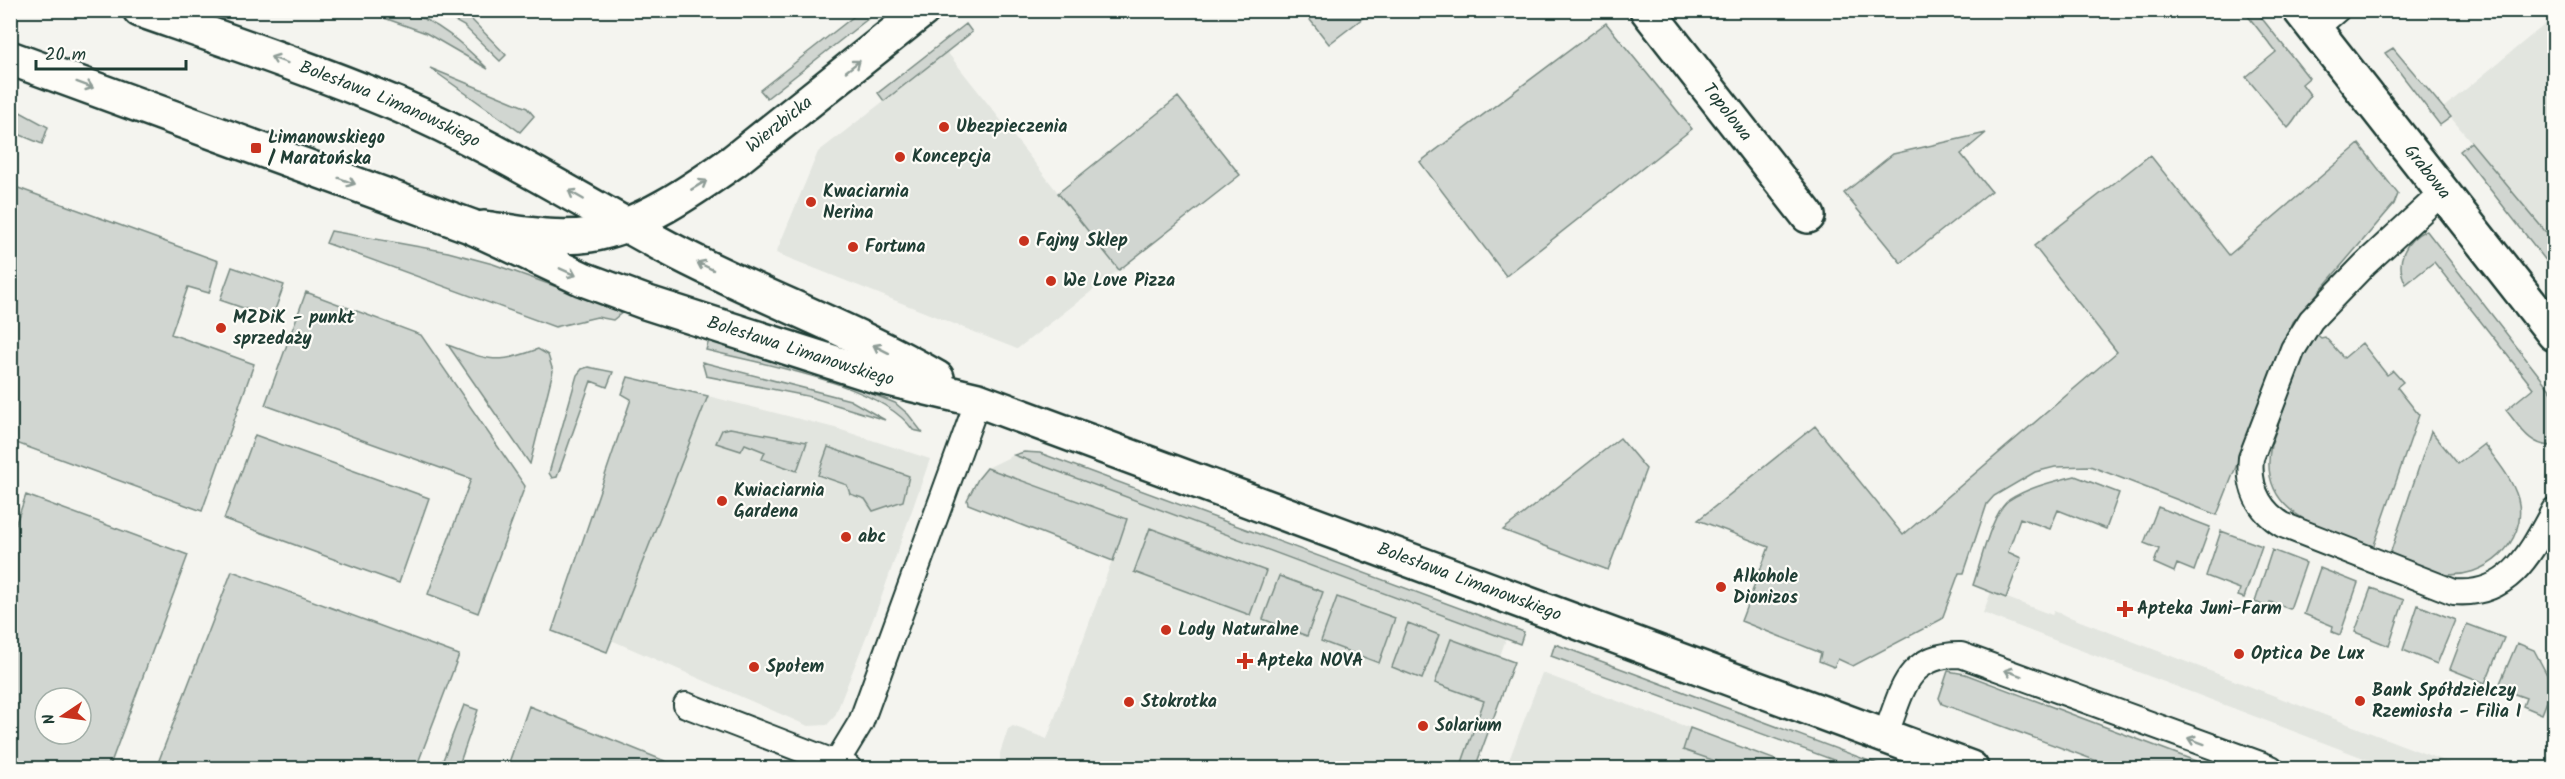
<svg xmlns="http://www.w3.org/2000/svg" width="2565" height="779" font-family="Kalam,sans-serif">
<rect width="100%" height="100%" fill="#f4f4ef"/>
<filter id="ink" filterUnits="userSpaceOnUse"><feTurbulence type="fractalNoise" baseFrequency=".0167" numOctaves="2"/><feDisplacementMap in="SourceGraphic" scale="12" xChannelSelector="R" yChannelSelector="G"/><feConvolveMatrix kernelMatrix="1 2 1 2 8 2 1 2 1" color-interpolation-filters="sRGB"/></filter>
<g filter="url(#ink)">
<path fill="#e2e5df" d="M2554,17V242L2443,108Z
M947,52L1119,270L1017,349L776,253L818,152Z
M708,396L835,428L930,459L879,604L835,716L827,725L808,726L611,640Z
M1014,455L1506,639L1460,768H1000V753L1008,729L1013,726L1047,739L1127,519L987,468Z
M1991,592L2052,615L2054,611L2462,768H2390L1983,613Z
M1542,673L1690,728L1797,768H1506Z"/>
<path fill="#d1d6d1" stroke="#788a82" stroke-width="1.5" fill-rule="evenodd" d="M862,10L878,11L767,98L760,90Z
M365,11C376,10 391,8 403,11C437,20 464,45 488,69L426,33Z
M437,11H457L472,20L506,55L500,61L464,26Z
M1303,11H1372L1329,44Z
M2244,11H2256L2309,78L2302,84L2311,96C2301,106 2298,118 2288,128L2246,77L2276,52Z
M1606,23L1692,129L1506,276L1420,162Z
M966,24L972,32L884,101L878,93Z
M2393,48L2451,117L2440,125L2385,53Z
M430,68L527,108L534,116L520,132Z
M1178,97L1240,175L1119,270L1058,193Z
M11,107L48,127L42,144L11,131Z
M1986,133L1961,154L1991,191L1901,263L1844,193L1893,154Z
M2471,142L2554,242V265L2551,267L2460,151Z
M2359,144L2398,194L2394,204L2293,322L2217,515L2090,466L2055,467L2035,472L1994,496L1987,504L1964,573H1959L1942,619L1853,666L1838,659L1834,667L1819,661L1821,653L1741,621L1769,547L1698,520L1815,426L1903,535L2117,352L2034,246L2150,155L2229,255Z
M10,185L218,261L209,293L188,287L171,334L254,364L202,511L11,441Z
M2426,230L2554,395V446C2530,447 2520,427 2506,410L2533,388L2434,262L2406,284C2394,262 2405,240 2426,230Z
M331,231L448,252L493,264L624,311L613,320L597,317L555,327L326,243Z
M232,267L284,285L272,318L220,300Z
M306,292L421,335L525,486L478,613L428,594L471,479L265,405Z
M2314,332L2321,338L2325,337L2344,358L2362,343L2387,375L2393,371L2403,382L2397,387L2419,415L2373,548C2323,528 2256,515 2271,445L2308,341Z
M709,340L850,385L895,403L908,414L922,432L913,430C880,383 761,364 706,350Z
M448,345C487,360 497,365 538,349L548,355L553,371L530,464Z
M702,362L850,400L885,420L807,396L706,376Z
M588,367L613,372L607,387L591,381L557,477L552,478L549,473L577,375L582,369Z
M628,377L708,396L607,652L552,631L631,399L622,394Z
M730,428L807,442L797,471L762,459L765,452L745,444L741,451L716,443L722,430Z
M2431,431L2458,464L2484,444C2497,461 2512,478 2518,499C2529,543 2483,581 2442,574C2425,571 2406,560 2390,554Z
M255,435L429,498L399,583L224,519Z
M1620,438L1646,469L1608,570L1503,530Z
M828,447L909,476L903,501L873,511L865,499L850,494L847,485L818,475Z
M1024,452L1040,453L1524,632L1520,644L1014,455Z
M987,468L1127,519L1113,561L968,504L967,500L978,479Z
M2075,476L2119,493L2106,529L2058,510L2050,529L2020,518L2008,552L2021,558L2006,598L1973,585C1981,563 1991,513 2009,500C2029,487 2052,482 2075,476Z
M26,495L188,555L109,768H11V537ZM45,698H81V734H45Z
M2158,507L2210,527L2194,571L2177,564L2174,572L2154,563L2159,549L2144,543Z
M1150,528L1266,571L1250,615L1134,572Z
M2221,531L2262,546L2244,598L2238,596L2240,589L2206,576Z
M2272,550L2306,563L2290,609L2270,602L2268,607L2255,602Z
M2320,568L2358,583L2340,635L2332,632L2333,626L2304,614Z
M232,571L459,655L416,768H156Z
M1279,576L1323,592L1307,636L1263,619Z
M2371,588L2404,600L2389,646L2355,632Z
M1337,597L1395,618L1379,663L1321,641Z
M2418,605L2455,620L2437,664L2403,650Z
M1408,623L1439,635L1422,679L1392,667Z
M2467,624L2504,638L2485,683L2450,669Z
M1451,639L1514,662L1475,768H1460L1484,701L1435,683Z
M2517,643L2534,650L2553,686L2542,714L2523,706L2526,698L2498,688Z
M1555,644L1888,768H1855L1551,656Z
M1948,671L1965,674L2214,768H2116L1942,704L1939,698Z
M464,705L478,710L458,768H440Z
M529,706L682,768H507Z
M1690,728L1797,768H1736L1683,750Z"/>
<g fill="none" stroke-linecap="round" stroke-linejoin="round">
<defs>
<path id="lane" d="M2315,29L2337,10
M2444,191L2365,264L2311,320L2293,349L2251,458C2248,487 2258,510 2283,525L2454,592C2510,597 2531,552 2554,510
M686,705L849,768
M1885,736C1902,693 1905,654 1961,655L2271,768
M833,768L861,722L978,400"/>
<g id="street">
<path id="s1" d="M1647,10L1808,216"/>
<path id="s2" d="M2300,10L2554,334"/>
<path id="s3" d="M484,228C519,233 555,240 590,235C640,227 693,190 734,161L923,10"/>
</g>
<g id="secondary">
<path id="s4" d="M140,10C226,40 312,69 396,104C491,144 577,199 668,248C756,295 851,328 937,378"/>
<path id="s5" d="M10,58L470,226L583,279L645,302L876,376L978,400L1971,768"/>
</g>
</defs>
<use href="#lane" stroke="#1f3d34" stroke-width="28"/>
<use href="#street" stroke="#1f3d34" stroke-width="38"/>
<use href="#secondary" stroke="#1f3d34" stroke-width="38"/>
<use href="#lane" stroke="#fdfcf7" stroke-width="24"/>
<use href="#street" stroke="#fdfcf7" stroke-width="33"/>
<use href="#secondary" stroke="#fdfcf7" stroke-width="33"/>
</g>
<defs><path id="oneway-shaft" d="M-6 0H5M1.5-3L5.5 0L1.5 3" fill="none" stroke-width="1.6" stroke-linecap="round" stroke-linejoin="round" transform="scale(1.5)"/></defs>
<g stroke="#8e9c96">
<use href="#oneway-shaft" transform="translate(279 60) rotate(-160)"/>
<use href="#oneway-shaft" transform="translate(853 66) rotate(-38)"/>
<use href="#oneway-shaft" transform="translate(85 85) rotate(20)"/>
<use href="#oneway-shaft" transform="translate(347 181) rotate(20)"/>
<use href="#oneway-shaft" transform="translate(699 185) rotate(-31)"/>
<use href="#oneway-shaft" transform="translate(576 195) rotate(-150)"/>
<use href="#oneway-shaft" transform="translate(705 266) rotate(-154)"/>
<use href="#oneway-shaft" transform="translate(568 272) rotate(24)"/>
<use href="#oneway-shaft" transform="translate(881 349) rotate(-153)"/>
<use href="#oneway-shaft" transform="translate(2013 673) rotate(-160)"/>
<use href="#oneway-shaft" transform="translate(2196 741) rotate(-160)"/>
</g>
</g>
<g fill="#c8321e" stroke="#fdfcf7" stroke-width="2">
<circle cx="944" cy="127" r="6"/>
<rect x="250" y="142" width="12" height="12" rx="3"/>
<circle cx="900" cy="157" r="6"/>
<circle cx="811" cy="202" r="6"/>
<circle cx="1024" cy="241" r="6"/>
<circle cx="853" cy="247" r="6"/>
<circle cx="1051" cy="281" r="6"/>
<circle cx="221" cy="328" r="6"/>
<circle cx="722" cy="501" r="6"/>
<circle cx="846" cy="537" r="6"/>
<circle cx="1721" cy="587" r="6"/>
<path d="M2122 600h6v6h6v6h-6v6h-6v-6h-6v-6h6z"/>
<circle cx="1166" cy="630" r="6"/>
<circle cx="2239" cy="654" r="6"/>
<path d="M1242 652h6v6h6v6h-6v6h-6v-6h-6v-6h6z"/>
<circle cx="754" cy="667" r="6"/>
<circle cx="2360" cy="701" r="6"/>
<circle cx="1129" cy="702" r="6"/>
<circle cx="1423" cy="726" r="6"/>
</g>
<g text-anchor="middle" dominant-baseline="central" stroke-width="4.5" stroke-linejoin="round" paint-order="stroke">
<g font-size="18" fill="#1f3d34" stroke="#fdfcf7">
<text stroke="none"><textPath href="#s4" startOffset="267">Bolesława Limanowskiego</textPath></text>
<text stroke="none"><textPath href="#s1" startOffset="130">Topolowa</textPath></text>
<text stroke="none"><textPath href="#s3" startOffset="328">Wierzbicka</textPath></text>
<text stroke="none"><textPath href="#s2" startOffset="206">Grabowa</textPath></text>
<text stroke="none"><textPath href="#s5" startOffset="844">Bolesława Limanowskiego</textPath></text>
<text stroke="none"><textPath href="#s5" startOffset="1552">Bolesława Limanowskiego</textPath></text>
</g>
<g font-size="18" font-weight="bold" fill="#1f3d34" stroke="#fdfcf7" text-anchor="start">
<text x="956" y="127">Ubezpieczenia</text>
<text x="268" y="138">Limanowskiego<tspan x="268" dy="21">/ Maratońska</tspan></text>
<text x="912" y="157">Koncepcja</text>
<text x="823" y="192">Kwaciarnia<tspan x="823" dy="21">Nerina</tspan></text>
<text x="1036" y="241">Fajny Sklep</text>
<text x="865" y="247">Fortuna</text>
<text x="1063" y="281">We Love Pizza</text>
<text x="233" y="318">MZDiK - punkt<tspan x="233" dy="21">sprzedaży</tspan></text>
<text x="734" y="491">Kwiaciarnia<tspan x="734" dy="21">Gardena</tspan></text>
<text x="858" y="537">abc</text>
<text x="1733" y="577">Alkohole<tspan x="1733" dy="21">Dionizos</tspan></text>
<text x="2137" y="609">Apteka Juni-Farm</text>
<text x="1178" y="630">Lody Naturalne</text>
<text x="2251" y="654">Optica De Lux</text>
<text x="1257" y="661">Apteka NOVA</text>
<text x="766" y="667">Społem</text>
<text x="2372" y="691">Bank Spółdzielczy<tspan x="2372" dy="21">Rzemiosła - Filia I</tspan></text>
<text x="1141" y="702">Stokrotka</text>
<text x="1435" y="726">Solarium</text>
</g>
</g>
<rect width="2565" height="779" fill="none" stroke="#fdfcf7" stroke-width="36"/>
<rect x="18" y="18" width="2529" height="743" fill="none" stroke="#1f3d34" stroke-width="2" filter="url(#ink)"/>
<g transform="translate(63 716) rotate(257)"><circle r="28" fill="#fdfcf7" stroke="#a4b0a9" stroke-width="1.5"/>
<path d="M0-4.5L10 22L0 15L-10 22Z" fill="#c8321e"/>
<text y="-9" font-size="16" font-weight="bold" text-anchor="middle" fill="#1f3d34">N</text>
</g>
<path d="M36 60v9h150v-9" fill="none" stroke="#1f3d34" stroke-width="3"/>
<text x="45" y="60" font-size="18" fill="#1f3d34" stroke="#fdfcf7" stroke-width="4.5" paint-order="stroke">20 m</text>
</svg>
